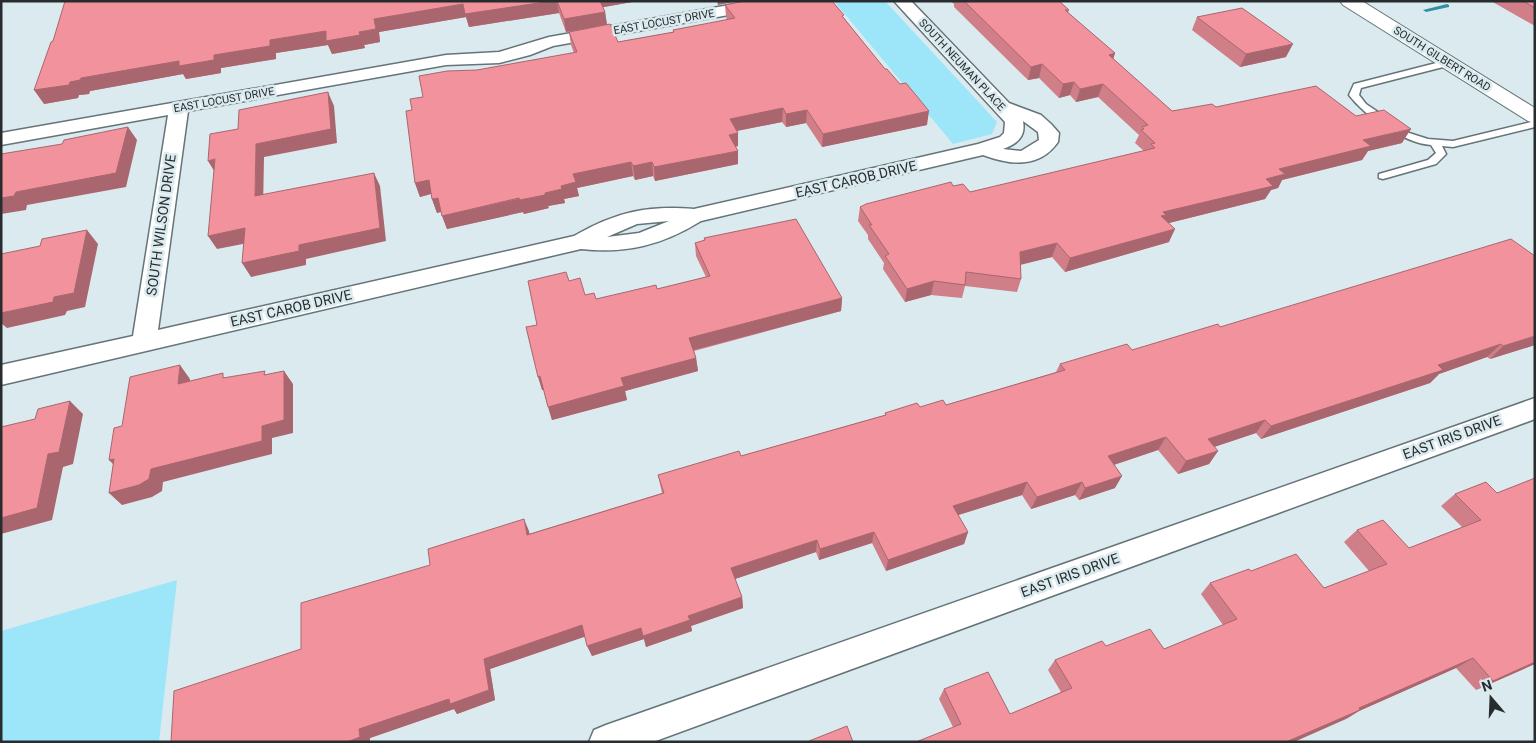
<svg xmlns="http://www.w3.org/2000/svg" width="1536" height="743" font-family="Roboto,sans-serif">
<rect width="100%" height="100%" fill="#daeaef"/>
<path fill="#9de6f9" d="M834,1H885L997,122L992,134L953,144Z
M177,580L159,742H1V631Z"/>
<g fill="none" stroke-linecap="round" stroke-linejoin="round">
<path fill="#3290a4" fill-rule="evenodd" d="M1447,4L1449,5V7L1426,12L1423,10Z"/>
<defs>
<path id="service" d="M1448,60L1451,61V65L1361,88L1359,95L1366,104L1409,133L1428,139L1453,141L1535,121V127L1453,147L1442,146L1446,154L1436,164L1383,179L1379,178V174L1428,160L1436,153L1431,145C1404,143 1365,116 1349,95L1354,84Z"/>
<path id="minor" d="M752,1H788L786,4L780,6L553,46L530,55L499,63L446,65L188,111L158,330L574,236C616,212 647,205 694,209L978,144L1000,137L1004,133L1005,122L894,1H911L1009,103L1041,115L1051,124L1059,133L1058,142C1039,169 1010,165 983,155L701,221C662,245 627,254 581,249L1,385V365L133,336L168,115L1,145V133L446,55L499,52L549,37ZM1023,121L1038,132L1039,140L1021,151L1003,149C1017,144 1026,137 1023,121ZM669,221L639,233L607,237L637,224Z
M1535,398V419L653,742H589L594,730L606,725Z"/>
<path id="primary" d="M1340,1H1362L1535,108V123L1528,121L1343,5Z"/>
</defs>
<use href="#service" stroke="#657478" stroke-width="3"/>
<use href="#minor" stroke="#657478" stroke-width="3"/>
<use href="#primary" stroke="#657478" stroke-width="2"/>
<use href="#service" fill="#fff" fill-rule="evenodd"/>
<use href="#minor" fill="#fff" fill-rule="evenodd"/>
<use href="#primary" fill="#fff" fill-rule="evenodd"/>
</g>
<path fill="#d07e87" d="M65,1H631L632,2L603,7L605,12L607,25L566,32L559,13L469,27L466,17L379,32L380,42L364,45L365,48L332,54L328,45L276,53V59L221,68V73L186,79L183,74L90,91L89,94L79,95L78,98L44,104Z
M951,1H1059L1069,10L1068,13L1115,53L1113,59L1172,111L1216,107L1356,116L1402,143L1368,151L1362,160L1282,180L1278,188L1271,190L1265,199L1169,223V242L1065,272L1052,257L1021,264V279L1017,292L965,286L962,298L931,295L905,302L883,269L884,263L868,239V235L858,221L860,207L953,186L970,192L1144,151L1135,143L1139,135L1098,97L1076,102L1070,95L1059,98L1039,78L1028,80L954,7V4Z
M1491,1H1535V26Z
M725,5L844,18L927,125L822,147L806,123L786,127L782,122L737,131L738,133V146L735,147L738,151V164L655,181L653,176L635,180L633,176L577,188L579,196L564,199L565,203L548,206L549,208L524,214L523,212L447,229L441,212L437,213L432,199L431,194L420,197L415,183L412,110L423,97L477,70L574,53L571,45L569,32L618,42L673,32V30L727,20L726,17Z
M1197,17L1286,57L1240,67L1192,30Z
M704,238L842,298L841,311L694,351L696,358L698,371L625,391L627,400L552,420L544,390H542L537,325L569,281L585,295L596,299L657,289L706,277L696,256L695,243L704,241Z
M1220,327L1535,345L1490,359L1487,357L1439,374L1430,383L1261,439L1256,433L1214,447L1218,451L1209,464L1178,474L1158,450L1114,465L1115,488L1079,500L1075,495L1031,509L1022,495L958,515L968,532L964,544L886,571L872,543L819,560L816,552L735,579L742,597L743,608L691,626L692,631L646,647L644,639L592,656L585,636L490,669L495,700L457,714L454,709L370,738L301,649L430,565L529,531V534L662,493L658,475L741,456L885,415V413L920,407L946,405L1056,372L1060,364L1132,350Z
M1486,482L1535,664L1476,690L1456,668L1359,711L1346,719L953,727L939,699L944,689L1010,714L1061,692L1048,670L1055,660L1106,646L1164,649L1223,625L1201,594L1210,583L1251,571L1324,588L1369,571L1344,542L1357,530L1409,548L1462,527L1441,506L1455,494Z"/>
<path fill="#a9666e" d="M557,1L559,13L469,27L466,17L379,32L380,42L364,45L365,48L332,54L328,45L276,53V59L221,68V73L186,79L183,74L90,91L89,94L79,95L78,98L44,104L34,90L81,78L179,61L214,55L270,40L326,31L359,32L374,19L463,4Z
M598,1H631L632,2L599,8Z
M717,1H740L718,5Z
M605,12L607,25L566,32L564,19Z
M1293,44L1286,57L1240,67L1246,54Z
M1115,53L1111,66L1109,55Z
M1042,64L1039,78L1028,80L1031,67Z
M1074,82L1070,95L1059,98L1063,84Z
M1103,84L1098,97L1076,102L1080,89Z
M328,92L334,106L337,143L264,157L263,210L255,196L256,144Z
M783,108L782,122L731,132L730,119Z
M807,110L806,123L786,127V114Z
M929,111L927,125L822,147L823,134Z
M128,127L137,140L126,187L27,205L26,210L1,214V198L16,192Z
M1411,129L1402,143L1368,151L1362,160L1282,180L1278,188L1271,190L1265,199L1161,225L1159,228L1163,212L1266,179L1279,169L1363,140Z
M738,133V146L729,148V135Z
M738,151V164L655,181L654,167Z
M215,159L216,174L208,161Z
M631,162L633,176L577,188L579,196L564,199L565,203L548,206L549,208L524,214L523,212L447,229L442,216L545,193L561,186L573,174Z
M652,162L653,176L635,180L633,166Z
M374,173L380,186L386,241L306,259V265L251,277L242,263L299,245Z
M429,180L434,193L420,197L415,183Z
M438,198L443,211L437,213L432,199Z
M245,228L253,242L217,249L208,236Z
M1175,229L1169,242L1065,272L1070,258Z
M87,230L98,244L85,307L67,311L65,315L7,328L1,323V311L54,297Z
M1057,243L1052,257L1016,266L1020,252Z
M934,281L931,295L905,302L907,289Z
M842,298L841,311L690,351L689,338Z
M1535,336V345L1490,359L1503,346Z
M1501,344L1487,357L1439,374L1430,383L1261,439L1271,426L1438,365Z
M696,358L698,371L625,391L627,400L552,420L548,407L621,378Z
M180,365L190,379L189,397L178,384Z
M284,371L293,384V433L272,438V454L163,482L162,491L152,497L122,505L109,493L151,469L262,426Z
M540,376L545,390H542L538,377Z
M70,401L83,414L73,464L63,467L52,520L1,534V518L48,454Z
M1265,420L1256,433L1199,452L1208,439Z
M1166,437L1158,450L1101,469L1108,456Z
M1218,451L1209,464L1178,474L1186,461Z
M114,459L122,473L109,460Z
M1122,476L1115,488L1079,500L1085,488Z
M1027,482L1022,495L949,518L953,506Z
M1082,482L1075,495L1031,509L1037,497Z
M524,519L529,531L532,546L527,535Z
M874,532L872,543L819,560L820,549Z
M968,532L964,544L886,571L888,560Z
M817,540L816,552L732,580L731,568Z
M742,597L743,608L691,626L692,631L646,647L644,639L592,656L587,646L641,628L688,616Z
M582,625L587,636L490,669L495,700L457,714L454,709L370,738V742H347L359,729L484,659Z
M1473,658L1456,668L1359,711L1346,719L1294,742H1286L1359,708Z
M1535,662V664L1476,690L1493,681Z"/>
<path fill="#f2929d" stroke="#a9666e" d="M65,1H552L465,14L463,4L374,19L376,29L359,32L360,35L326,41V31L270,40V46L214,55V60L179,66V61L81,78L80,80L70,82L69,85L34,90L51,42L53,41Z
M557,1H600L605,12L564,19Z
M745,1H832L844,15L842,16L885,69H887L900,84L906,83L929,111L823,134L807,110L786,114L783,108L730,119L738,133L729,135L738,151L654,167L652,162L633,166L631,162L573,174L576,182L561,186L562,189L545,193V195L520,200L519,198L442,216L438,198L432,199L429,180L415,183L406,111L412,110L410,99L423,97L419,76L447,71L477,70L577,52L569,32L610,24L618,42L674,32L673,30L735,18L725,5Z
M964,1H1059L1069,10H1065L1115,53L1109,55L1172,111L1212,104L1216,107L1316,86L1356,116L1384,110L1411,129L1363,140L1371,146L1279,169L1285,174L1266,179L1273,186L1163,212L1166,215L1161,216L1175,229L1070,258L1057,243L1020,252L1021,279L966,272L965,285L934,281L907,289L885,256L889,254L869,225H872L860,207L866,204L951,182L953,186L963,184L970,192L1155,148L1151,144L1155,143L1141,130L1144,129L1142,127L1148,125L1103,84L1080,89L1074,82L1063,84L1042,64L1031,67Z
M1523,1H1535V8Z
M1242,8L1293,44L1246,54L1197,17Z
M328,92L331,129L256,144L255,196L374,173L380,228L299,245V251L242,263L245,228L208,236L215,159L208,161L210,134L238,129L239,110Z
M128,127L116,173L16,192L14,196L1,198V154L62,144L64,140Z
M796,219L842,298L689,338L696,358L621,378L624,386L548,407L540,376L538,377L526,327L537,325L528,281L566,272L569,281L580,278L585,295L594,293L596,299L656,285L657,289L710,276L695,243L705,240L704,238Z
M87,230L74,293L54,297L53,302L1,313V254L40,246L42,239Z
M1511,239L1535,256V336L1503,346L1501,344L1438,365L1443,370L1271,426L1265,420L1208,439L1218,451L1186,461L1166,437L1108,456L1122,476L1085,488L1082,482L1037,497L1027,482L953,506L968,532L888,560L874,532L820,549L817,540L731,568L742,597L688,616L690,620L643,636L641,628L587,646L582,625L484,659L489,690L450,704L449,699L359,729L360,737L347,742H171L174,691L301,649V603L430,565L428,549L524,519L527,535L664,493L658,475L739,451L741,456L886,415L885,413L917,403L920,407L943,400L946,405L1065,370L1060,364L1127,344L1132,350L1218,324L1220,327Z
M180,365L178,384L223,373V378L265,371L264,375L284,371V420L262,426V441L151,469L149,479L139,485L109,493L114,459L109,460L114,428L122,426L130,377Z
M70,401L59,452L48,454L37,508L1,518V427L35,419L38,409Z
M1535,478V662L1493,681L1473,658L1359,708L1360,710L1286,742H916L961,724L944,689L988,672L1010,714L1072,688L1055,660L1102,641L1106,646L1150,629L1164,649L1237,619L1210,583L1249,569L1251,571L1296,554L1324,588L1387,564L1357,530L1383,520L1409,548L1481,520L1455,494L1486,482L1497,493Z
M847,726L853,742H809V741Z"/>
<g text-anchor="middle" dominant-baseline="central" stroke-width="5" stroke-linejoin="round" paint-order="stroke">
<g font-size="11" fill="#272d2e" stroke="#daeaef">
<text transform="translate(664 22) rotate(-10)">EAST LOCUST DRIVE</text>
<text transform="translate(1442 59) rotate(32)">SOUTH GILBERT ROAD</text>
<text transform="translate(962 65) rotate(47)">SOUTH NEUMAN PLACE</text>
<text transform="translate(224 100) rotate(-10)">EAST LOCUST DRIVE</text>
</g>
<g font-size="14" fill="#272d2e" stroke="#daeaef">
<text transform="translate(856 179) rotate(-13)">EAST CAROB DRIVE</text>
<text transform="translate(161 225) rotate(-82)">SOUTH WILSON DRIVE</text>
<text transform="translate(291 308) rotate(-13)">EAST CAROB DRIVE</text>
<text transform="translate(1452 437) rotate(-20)">EAST IRIS DRIVE</text>
<text transform="translate(1070 575) rotate(-20)">EAST IRIS DRIVE</text>
</g>
</g>
<rect width="1536" height="743" fill="none" stroke="#272d2e" stroke-width="5"/>
<g transform="translate(1491 698) rotate(341)" stroke="#daeaef" stroke-width="4" paint-order="stroke">
<path d="M0-4L9 19L0 12L-9 19Z" fill="#272d2e"/>
<text y="-8" font-size="14" font-weight="bold" text-anchor="middle" fill="#272d2e">N</text>
</g>
</svg>
